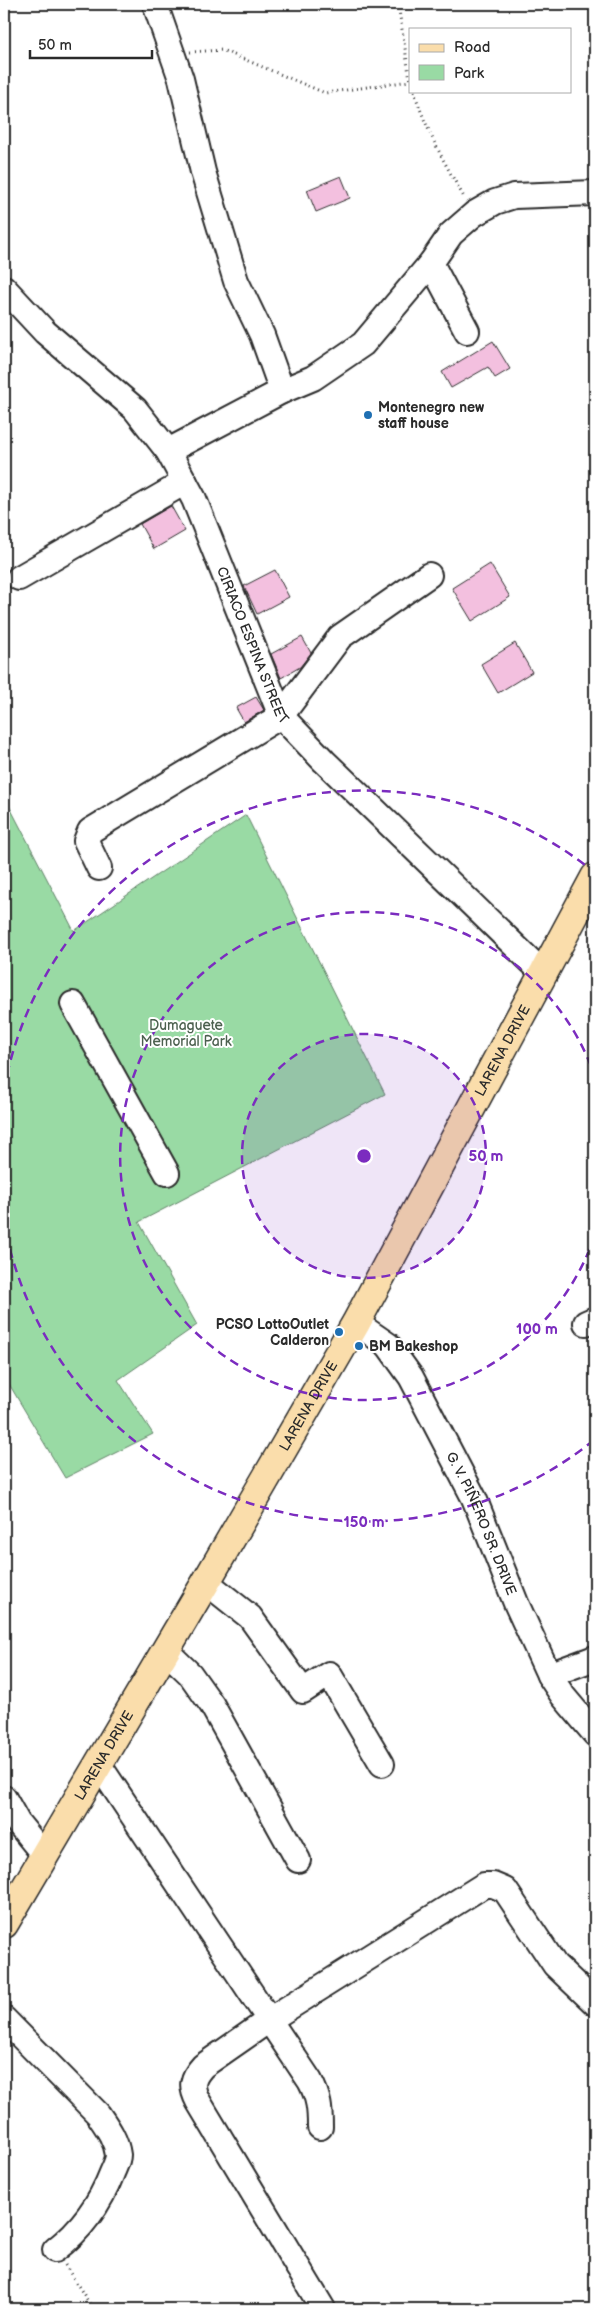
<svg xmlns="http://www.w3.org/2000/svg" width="599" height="2313" font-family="'Balsamiq Sans',sans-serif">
<rect width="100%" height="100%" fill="#fff"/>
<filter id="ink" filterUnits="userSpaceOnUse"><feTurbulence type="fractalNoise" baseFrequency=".02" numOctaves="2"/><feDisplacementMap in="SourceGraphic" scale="10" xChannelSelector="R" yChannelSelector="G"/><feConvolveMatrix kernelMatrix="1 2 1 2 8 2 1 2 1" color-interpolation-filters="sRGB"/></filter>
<g filter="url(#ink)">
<path fill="#99daa4" stroke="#628268" d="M4,796L74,931L246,815L385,1094L139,1222L197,1325L118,1380L153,1434L65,1478L6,1379L4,1380Z"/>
<path fill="#f3c0df" stroke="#2b2b2b" d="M341,176L350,198L316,212L307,190Z
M493,341L510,369L495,378L488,367L451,388L442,372Z
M171,506L185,531L154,549L140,524Z
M490,564L510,597L472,621L452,588Z
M275,570L289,597L257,614L244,586Z
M302,637L311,653L300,667L281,678L271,654Z
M515,643L532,672L498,693L481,664Z
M256,697L264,710L244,722L236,708Z"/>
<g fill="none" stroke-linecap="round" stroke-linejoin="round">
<defs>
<g id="minor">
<path d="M155,4L181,79L203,172L236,281L262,335L282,391"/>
<path d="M431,263L467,331"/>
<path id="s1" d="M4,288L45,332L135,409L168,451L194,499L281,716L324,761L544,974"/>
<path d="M168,451L282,391L313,378L363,344L431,263L451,234L474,214L495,202L514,196L595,193"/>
<path d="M19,578L185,482"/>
<path d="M99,868L86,841L90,831L281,716L340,637L429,575"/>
<path d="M73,1004L167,1173"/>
<path id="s2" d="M356,1323L388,1345L411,1377L474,1498L516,1603L549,1675L563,1696L595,1734"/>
<path d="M586,1323L595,1319"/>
<path d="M206,1582L250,1617L303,1691L329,1674L382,1764"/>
<path d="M166,1651L190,1674L212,1705L298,1860"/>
<path d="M549,1675L595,1658"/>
<path d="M99,1765L310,2081C319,2098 320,2109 320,2127"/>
<path d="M4,1798L18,1823L44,1855"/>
<path d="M4,2019L98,2114C107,2127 116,2139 118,2155C118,2161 114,2168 112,2173C100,2204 81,2230 55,2250"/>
<path d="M323,2309L198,2101C190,2086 192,2078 203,2066L269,2020L484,1885H493L505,1890L555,1965L595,2003"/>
</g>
<g id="major">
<path id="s3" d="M4,1924L206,1582L356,1323L595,877"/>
</g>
</defs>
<use href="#minor" stroke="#2b2b2b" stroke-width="28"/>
<use href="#major" stroke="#2b2b2b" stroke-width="31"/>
<path stroke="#2b2b2b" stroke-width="3" stroke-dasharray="1 4" stroke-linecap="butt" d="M398,4L410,80
M190,52L222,50L325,93L410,81
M414,91C426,130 445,164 465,199
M65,2265L93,2309"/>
<use href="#minor" stroke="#fff" stroke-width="24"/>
<use href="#major" stroke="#faddab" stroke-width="28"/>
</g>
</g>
<circle cx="364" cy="1156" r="122" fill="#7b2cbf" fill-opacity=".12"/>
<g fill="none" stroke="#7b2cbf" stroke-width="2.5" stroke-dasharray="9 6">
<circle cx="364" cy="1156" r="122"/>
<path d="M595 1235A244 244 0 1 1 595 1077"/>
<path d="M594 1440A366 366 0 0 1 4 1223M4 1089A366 366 0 0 1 594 872"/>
</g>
<g fill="#1f6fb2" stroke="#fff" stroke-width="2">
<circle cx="368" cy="415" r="5"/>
<circle cx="339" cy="1332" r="5"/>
<circle cx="359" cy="1346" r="5"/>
</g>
<g text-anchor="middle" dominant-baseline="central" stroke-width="4" stroke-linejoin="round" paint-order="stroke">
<g font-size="14" font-weight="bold" fill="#2b2b2b" stroke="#fff" text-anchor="start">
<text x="378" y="407">Montenegro new<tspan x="378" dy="16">staff house</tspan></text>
<text x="329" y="1324" text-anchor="end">PCSO LottoOutlet<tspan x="329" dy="16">Calderon</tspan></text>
<text x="369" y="1346">BM Bakeshop</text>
</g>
<g font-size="14" fill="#2b2b2b" stroke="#fff">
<text stroke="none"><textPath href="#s1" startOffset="444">CIRIACO ESPINA STREET</textPath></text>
<text stroke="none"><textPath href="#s3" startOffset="1006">LARENA DRIVE</textPath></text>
<text stroke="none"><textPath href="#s3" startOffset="601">LARENA DRIVE</textPath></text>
<text stroke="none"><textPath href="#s2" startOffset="241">G. V. PIÑERO SR. DRIVE</textPath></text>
<text stroke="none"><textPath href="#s3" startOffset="196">LARENA DRIVE</textPath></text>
</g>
<g font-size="14" fill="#4c604f" stroke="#fff">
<text x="186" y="1025">Dumaguete<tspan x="186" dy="16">Memorial Park</tspan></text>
</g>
</g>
<circle cx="364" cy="1156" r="8" fill="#7b2cbf" stroke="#fff" stroke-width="2.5"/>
<g font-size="15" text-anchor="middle" font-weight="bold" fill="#7b2cbf" stroke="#fff" stroke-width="4" stroke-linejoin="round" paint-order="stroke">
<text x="486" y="1161">50 m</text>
<text x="537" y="1334">100 m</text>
<text x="364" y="1527">150 m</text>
</g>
<rect width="599" height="2313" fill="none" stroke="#fff" stroke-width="20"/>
<rect x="10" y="10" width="579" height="2293" fill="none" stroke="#2b2b2b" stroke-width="2" filter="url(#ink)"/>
<rect x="409" y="28" width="162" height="65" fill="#ffffff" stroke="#aaaaaa"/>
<rect x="419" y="44" width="25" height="8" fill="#faddab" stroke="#aaaaaa"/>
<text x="454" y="52" font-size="15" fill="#2b2b2b">Road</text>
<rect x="419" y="65" width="25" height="15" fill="#99daa4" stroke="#aaaaaa"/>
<text x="454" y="78" font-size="15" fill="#2b2b2b">Park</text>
<path d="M30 50v8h122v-8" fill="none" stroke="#2b2b2b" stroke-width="2.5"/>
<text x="38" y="50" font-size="15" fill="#2b2b2b" stroke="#ffffff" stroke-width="4" paint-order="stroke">50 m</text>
</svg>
